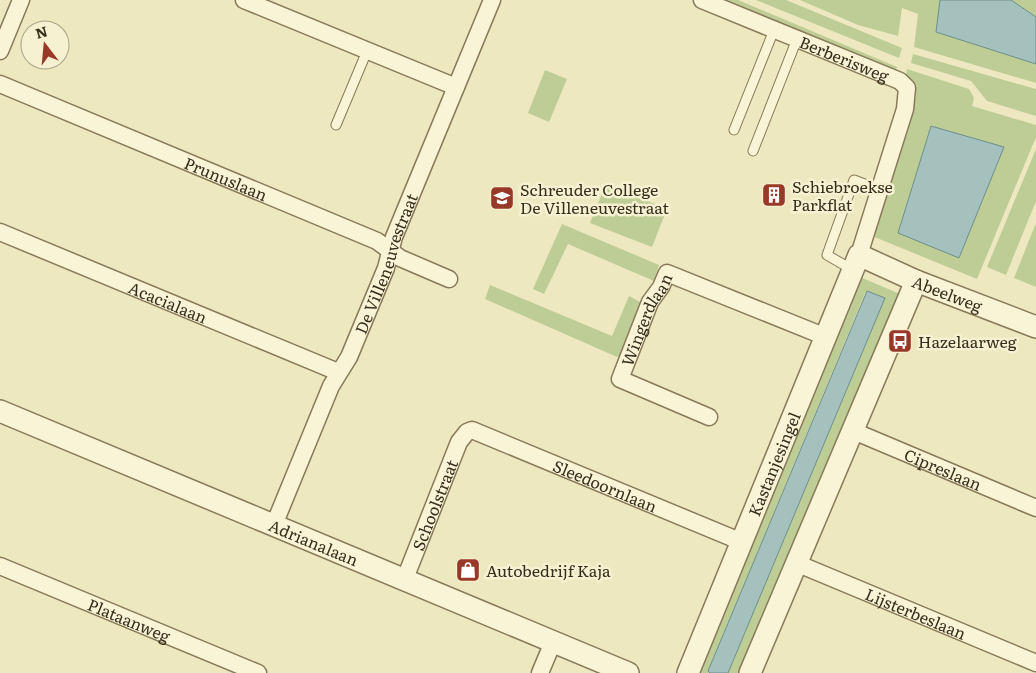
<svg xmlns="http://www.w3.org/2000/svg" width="1036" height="673" font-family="Literata,serif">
<rect width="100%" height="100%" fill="#eee8c1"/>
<path fill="#becd95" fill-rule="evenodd" d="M727,0H738L897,67L896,70Z
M756,0H786L902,48L899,58Z
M800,0H1036V59L938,22L936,32L1036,64V83L914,47L918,14L902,8L898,36L858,25Z
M913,54L1036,89V116L987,101L971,81L911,63Z
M907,69L969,89L974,98L972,106L1036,125V137L977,279L872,236L916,97L915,85L906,77ZM931,126L1004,148L898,233Z
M545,70L567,79L549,122L528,113Z
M1036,149V201L1006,275L987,267Z
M606,184L667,209L652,247L590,223Z
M1036,223V287L1014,278Z
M562,224L659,265L654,281L568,244L544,294L533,289Z
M860,277L900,294L740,673H728L885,298L866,291L708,671L710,673H694Z
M490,285L612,336L629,296L644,304L622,355L617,357L485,299Z"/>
<path fill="#a4c1bd" stroke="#6b8f8b" d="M940,0H1011L1036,17V64L936,32Z
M931,126L1004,147L959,258L898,233Z
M867,291L885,298L728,673H710L708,671Z"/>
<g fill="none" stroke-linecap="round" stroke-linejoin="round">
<defs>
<path id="service" d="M336,125L367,51
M734,130L774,30
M753,151L797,39
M853,270L827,255L854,180L880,190"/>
<g id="minor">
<path d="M244,0L456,87"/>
<path id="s1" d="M702,0L900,81L907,88L905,109L859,255"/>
<path d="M0,51L21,0"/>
<path id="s2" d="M0,84L377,241L400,258L449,279"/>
<path id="s3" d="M0,232L338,372"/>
<path id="s4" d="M709,417L620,379L650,302L661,287L667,273L826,337"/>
<path id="s5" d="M851,430L1036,508"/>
<path id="s6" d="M274,525L331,386L349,357L386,268L394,237L492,0"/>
<path id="s7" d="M796,563L1036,663"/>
<path id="s8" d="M0,566L258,673"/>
<path id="s9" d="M404,581L459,442L467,432L472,430L742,542"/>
<path d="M540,673L553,642"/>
</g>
<g id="tertiary">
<path id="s10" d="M0,411L628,673"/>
<path id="s11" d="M688,673L859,255L916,281L1036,327"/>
<path d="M750,673L916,281"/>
</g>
</defs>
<use href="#service" stroke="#887959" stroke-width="11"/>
<use href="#minor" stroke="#887959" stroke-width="19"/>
<use href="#tertiary" stroke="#887959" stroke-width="24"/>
<use href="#service" stroke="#f9f4d5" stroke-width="9"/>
<use href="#minor" stroke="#f9f4d5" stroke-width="16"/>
<use href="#tertiary" stroke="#f9f4d5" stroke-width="21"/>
</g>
<defs>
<symbol id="building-square" viewBox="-11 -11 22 22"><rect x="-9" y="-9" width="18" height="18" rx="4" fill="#983828" stroke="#f6f1d1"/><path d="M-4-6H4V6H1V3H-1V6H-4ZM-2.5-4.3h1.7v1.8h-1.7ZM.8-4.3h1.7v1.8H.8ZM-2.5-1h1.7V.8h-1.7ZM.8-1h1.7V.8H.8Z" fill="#fff"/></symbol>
<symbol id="school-square" viewBox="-11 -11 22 22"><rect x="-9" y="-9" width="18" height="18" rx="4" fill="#983828" stroke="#f6f1d1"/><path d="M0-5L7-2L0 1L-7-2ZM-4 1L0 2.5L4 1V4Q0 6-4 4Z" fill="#fff"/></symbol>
<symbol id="bus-square" viewBox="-11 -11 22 22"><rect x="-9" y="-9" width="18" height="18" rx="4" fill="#983828" stroke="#f6f1d1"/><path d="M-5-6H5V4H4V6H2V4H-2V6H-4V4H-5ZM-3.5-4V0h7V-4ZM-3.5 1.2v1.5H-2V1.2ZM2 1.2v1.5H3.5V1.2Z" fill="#fff"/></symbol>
<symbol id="shop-square" viewBox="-11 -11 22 22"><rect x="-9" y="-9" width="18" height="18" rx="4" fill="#983828" stroke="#f6f1d1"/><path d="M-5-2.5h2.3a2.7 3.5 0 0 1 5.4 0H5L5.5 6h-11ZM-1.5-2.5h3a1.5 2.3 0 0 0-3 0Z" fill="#fff"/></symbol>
</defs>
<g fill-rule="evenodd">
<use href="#building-square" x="760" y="181" width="28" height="28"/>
<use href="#school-square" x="488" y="184" width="28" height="28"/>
<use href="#bus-square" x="886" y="327" width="28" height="28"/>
<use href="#shop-square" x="454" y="556" width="28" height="28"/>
</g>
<g text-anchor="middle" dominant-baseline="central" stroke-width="5" stroke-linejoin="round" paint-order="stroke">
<g font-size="16" fill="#382e1d" stroke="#f6f1d1">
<text stroke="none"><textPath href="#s1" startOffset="154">Berberisweg</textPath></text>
<text stroke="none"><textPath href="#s2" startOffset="245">Prunuslaan</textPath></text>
<text stroke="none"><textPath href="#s6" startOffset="285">De Villeneuvestraat</textPath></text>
<text stroke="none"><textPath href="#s11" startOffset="548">Abeelweg</textPath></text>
<text stroke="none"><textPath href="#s3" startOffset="182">Acacialaan</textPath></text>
<text stroke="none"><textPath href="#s4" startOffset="162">Wingerdlaan</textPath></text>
<text stroke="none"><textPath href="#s11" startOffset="226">Kastanjesingel</textPath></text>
<text stroke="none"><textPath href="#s5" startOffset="100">Cipreslaan</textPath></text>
<text stroke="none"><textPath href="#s9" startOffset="312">Sleedoornlaan</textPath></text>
<text stroke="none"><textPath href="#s9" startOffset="82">Schoolstraat</textPath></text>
<text stroke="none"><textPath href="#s10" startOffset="340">Adrianalaan</textPath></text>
<text stroke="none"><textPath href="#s7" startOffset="130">Lijsterbeslaan</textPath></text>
<text stroke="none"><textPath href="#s8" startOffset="140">Plataanweg</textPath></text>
</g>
<g font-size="16" fill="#382e1d" stroke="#f6f1d1" text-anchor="start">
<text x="792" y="186">Schiebroekse<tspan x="792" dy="18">Parkflat</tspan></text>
<text x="520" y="189">Schreuder College<tspan x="520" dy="18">De Villeneuvestraat</tspan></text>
<text x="918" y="341">Hazelaarweg</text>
<text x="486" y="570">Autobedrijf Kaja</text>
</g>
</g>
<g transform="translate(45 45) rotate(344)"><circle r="24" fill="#f6f1d1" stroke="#aaa389"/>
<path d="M0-4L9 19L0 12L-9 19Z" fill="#983828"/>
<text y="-8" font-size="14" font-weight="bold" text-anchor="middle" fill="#382e1d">N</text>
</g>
</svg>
